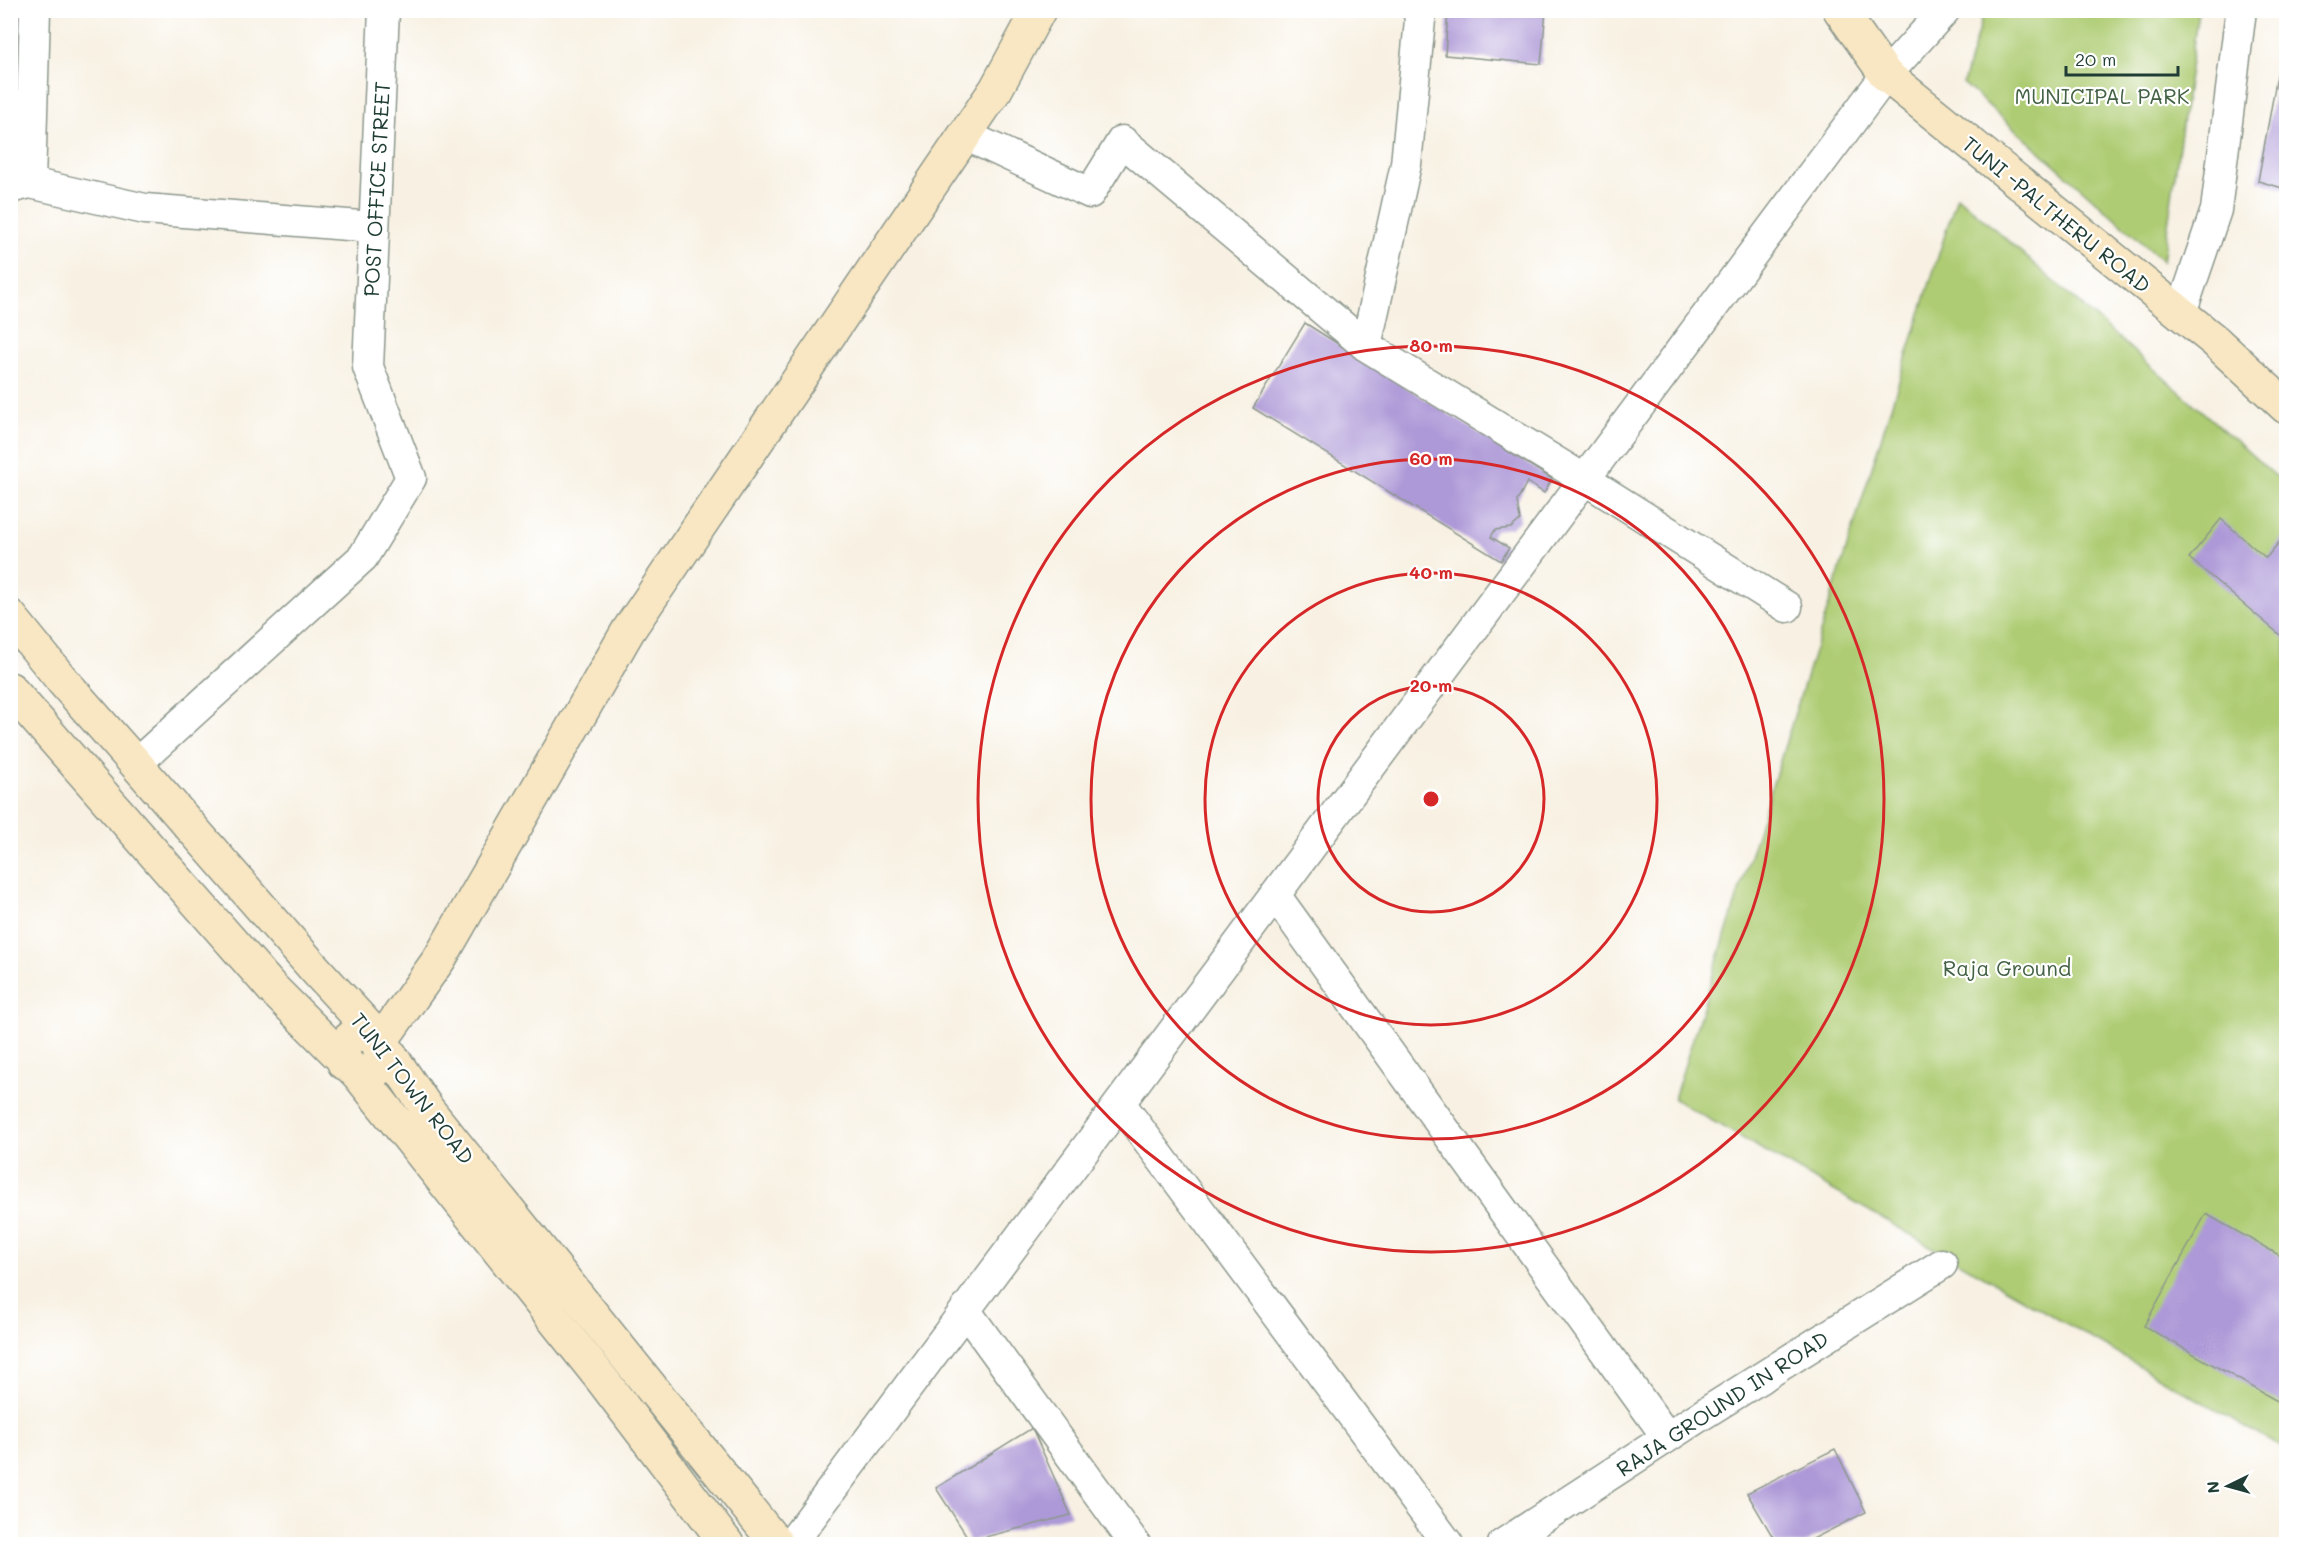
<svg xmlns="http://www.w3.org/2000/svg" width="2297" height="1555" font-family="Mali,sans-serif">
<rect width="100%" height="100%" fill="#fff"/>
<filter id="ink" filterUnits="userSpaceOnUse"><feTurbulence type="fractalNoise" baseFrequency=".0167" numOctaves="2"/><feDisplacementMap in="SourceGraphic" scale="12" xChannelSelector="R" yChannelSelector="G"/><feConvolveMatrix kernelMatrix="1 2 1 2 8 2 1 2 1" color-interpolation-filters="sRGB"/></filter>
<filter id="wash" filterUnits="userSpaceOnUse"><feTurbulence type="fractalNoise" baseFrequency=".008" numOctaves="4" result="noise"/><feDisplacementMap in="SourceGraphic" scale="24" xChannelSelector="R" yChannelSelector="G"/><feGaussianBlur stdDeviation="1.35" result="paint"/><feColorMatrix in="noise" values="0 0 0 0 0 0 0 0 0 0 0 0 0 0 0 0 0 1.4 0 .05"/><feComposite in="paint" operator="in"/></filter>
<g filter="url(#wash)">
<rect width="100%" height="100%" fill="#f8f1e3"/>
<path fill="#aecc73" stroke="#668454" stroke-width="1.5" d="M1984,11H2198L2163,261L1963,83Z
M1957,196L2286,485V1450L1674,1099Z"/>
<g id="blocks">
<path fill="#ad99d7" d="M1448,10H1546L1541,64L1445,55Z
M2278,70L2286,72V189L2258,181Z
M1305,323L1552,479L1544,493L1527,482L1517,501L1520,520L1511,528L1495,530L1491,537L1509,548L1501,561L1253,408Z
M2221,519L2266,558L2286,534V640L2189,558Z
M2206,1214L2286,1259V1406L2144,1326Z
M1032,1428L1071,1515L970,1541L936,1488Z
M1835,1449L1866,1512L1803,1544H1777L1747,1493Z"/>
</g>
</g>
<g filter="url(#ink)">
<use href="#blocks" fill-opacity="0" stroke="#8c978c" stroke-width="1.5"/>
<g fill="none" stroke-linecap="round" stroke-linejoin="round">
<defs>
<path id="street" d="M965,135L1090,193L1122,141L1366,346L1584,479L1787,607
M30,183L145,209L373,227
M10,188L30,183L35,10
M2181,313L2216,210L2241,10
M1366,346L1406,164L1420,20L1418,10
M136,764L363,557L411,478L368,367L384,10
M1275,895L1667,1437
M1120,1103L1448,1544
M965,1310L1135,1544
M791,1544L1886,75L1945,10
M1503,1544L1697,1418L1942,1264"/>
<path id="secondary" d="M1840,10L1886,75L2215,341L2286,407
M10,616L62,680L136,764L313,967L381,1041L428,1110L777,1544
M10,689L272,988L358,1074H369L379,1069L381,1041L359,1032C345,1040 341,1047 344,1063
M381,1041L440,958L628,631L996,89L1039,10
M358,1074L604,1382L727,1544"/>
</defs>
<use href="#street" stroke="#8c978c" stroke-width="33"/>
<use href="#secondary" stroke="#8c978c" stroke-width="36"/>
<use href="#street" stroke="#fff" stroke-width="30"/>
<use href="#secondary" stroke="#f9e7c3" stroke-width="33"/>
</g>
</g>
<g fill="none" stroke="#d62828" stroke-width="3">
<circle cx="1431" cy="799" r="113"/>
<circle cx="1431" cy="799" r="226"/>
<circle cx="1431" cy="799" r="340"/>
<circle cx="1431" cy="799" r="453"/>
</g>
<g text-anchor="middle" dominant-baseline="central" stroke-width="4.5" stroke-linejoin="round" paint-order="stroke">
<g font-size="21" fill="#436144" stroke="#fff">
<text x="2102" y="95">MUNICIPAL PARK</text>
<text x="2007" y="967">Raja Ground</text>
</g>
<g font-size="21" fill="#1f3d34" stroke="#fff">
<text transform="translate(376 189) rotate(-87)">POST OFFICE STREET</text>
<text transform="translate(2057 214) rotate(39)">TUNI -PALTHERU ROAD</text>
<text transform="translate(413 1088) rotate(52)">TUNI TOWN ROAD</text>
<text transform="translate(1722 1403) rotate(-33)">RAJA GROUND IN ROAD</text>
</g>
</g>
<circle cx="1431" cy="799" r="9" fill="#d62828" stroke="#fff" stroke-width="3"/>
<g font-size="18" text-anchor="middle" font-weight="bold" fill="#d62828" stroke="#fff" stroke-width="4.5" stroke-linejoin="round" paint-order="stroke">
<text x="1431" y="352">80 m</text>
<text x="1431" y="465">60 m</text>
<text x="1431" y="579">40 m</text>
<text x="1431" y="692">20 m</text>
</g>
<rect width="2297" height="1555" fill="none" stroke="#fff" stroke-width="36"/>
<g transform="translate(2228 1486) rotate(265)" stroke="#ffffff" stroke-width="4.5" paint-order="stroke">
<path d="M0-4.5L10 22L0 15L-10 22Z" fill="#1f3d34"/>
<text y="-9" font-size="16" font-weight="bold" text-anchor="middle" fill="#1f3d34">N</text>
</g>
<path d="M2066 66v9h112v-9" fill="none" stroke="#1f3d34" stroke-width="3"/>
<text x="2075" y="66" font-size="18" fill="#1f3d34" stroke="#ffffff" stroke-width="4.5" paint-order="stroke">20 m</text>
</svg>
